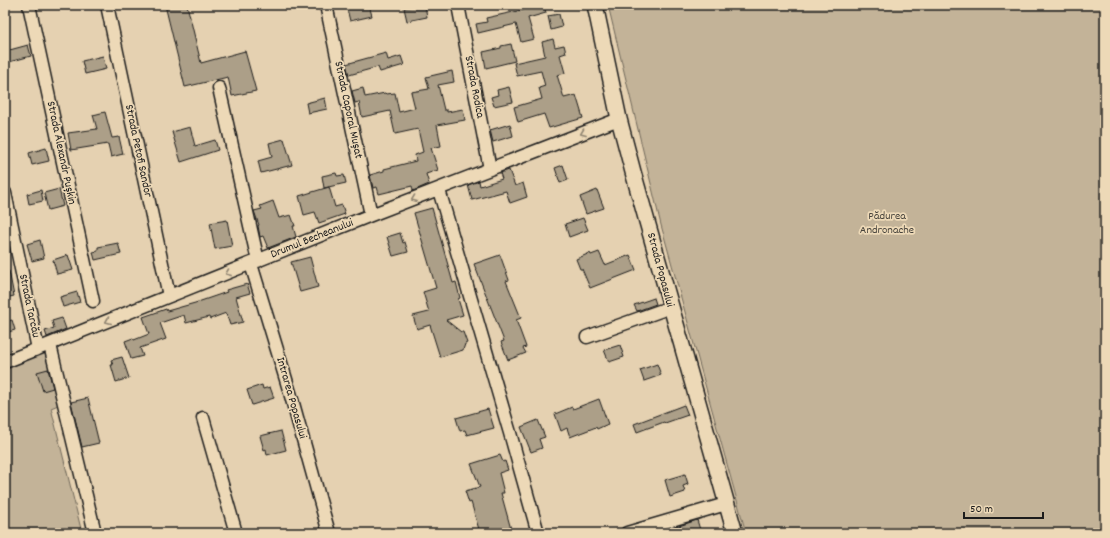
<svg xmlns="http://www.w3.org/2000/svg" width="1110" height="538" font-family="Dekko,sans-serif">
<rect width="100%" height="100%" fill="#e5d1b1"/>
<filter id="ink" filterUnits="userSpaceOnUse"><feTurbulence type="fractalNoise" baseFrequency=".025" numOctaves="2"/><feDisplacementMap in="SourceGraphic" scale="8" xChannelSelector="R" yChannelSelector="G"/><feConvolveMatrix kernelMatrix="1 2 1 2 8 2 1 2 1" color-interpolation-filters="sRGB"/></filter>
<g filter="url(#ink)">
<path fill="#c3b398" stroke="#70685a" d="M608,5H1105V533H746L661,225Z
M50,346L63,403L51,408L82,533H5V365Z"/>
<path fill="#ac9f88" stroke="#1c1c1c" d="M165,5H187L201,63L245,51L256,91L232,96L228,77L185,87Z
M346,5H369L372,16L350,21Z
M417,5H425L427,17L407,21L404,8Z
M526,5H544L546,13L528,18L534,39L521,42L516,24L478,33L476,24L487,22L486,18L527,9Z
M559,14L562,27L551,30L548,16Z
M553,39L555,47L564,45L566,53L560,55L565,73L557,75L564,98L576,95L583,118L549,128L544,114L518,122L514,107L542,99L539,88L545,86L541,71L517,76L514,63L545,56L542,42Z
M511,44L515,61L486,68L483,52L501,48V46Z
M28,45L31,56L9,62L6,51Z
M386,53L388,60L401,56L404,65L380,72L378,67L349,75L346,64Z
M103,56L106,69L85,74L82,61Z
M452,71L454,82L438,85L444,110H447V112L463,109L465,120L437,125L441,146L431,148L438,170L426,174L429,184L413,191L412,186L379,194L377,187L373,188L370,175L384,171V169L416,161L415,155L423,152L418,129L395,134L390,111L362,117L359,102L355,103L352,91L363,88L365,97L385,93L386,94L395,93L399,112L415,108L411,92L429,89L426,77Z
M509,87L513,102L494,106L491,97L498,95L497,90Z
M325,98L327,109L308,113L306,103Z
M105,112L112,138L119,137L123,154L111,157L108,144L71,150L68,133L97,129L93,115Z
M510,124L513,136L493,142L490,130Z
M190,127L195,146L215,140L218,150L181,162L172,132Z
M284,139L292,165L261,173L258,161L272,157L269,143Z
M46,148L49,161L32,165L29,153Z
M563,165L568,180L560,183L555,168Z
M509,170L515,186L523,183L527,197L510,203L506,191L472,200L468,185L479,181L480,186L502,179L500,173Z
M336,173L337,176L344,175L346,183L324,188L322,176Z
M329,187L335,207L342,205L345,214L319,223L315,212L304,215L299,196Z
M59,189L63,206L48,210L44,193Z
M41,190L43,201L29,204L27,194Z
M597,190L604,208L586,214L580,197Z
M273,201L279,218L291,215L295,226H293L296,237L268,248L263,236L260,237L258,226L259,225L254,211L262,209L260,206Z
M432,208L453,283L456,282L460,298L458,299L463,315L446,320L461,332H463L467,343L465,344L463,350L440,357L430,325L417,329L413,316L429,312L423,292L436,288L414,213Z
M583,218L588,230L569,237L565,224Z
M227,220L232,246L215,249L210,223Z
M400,233L403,243L405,242L408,252L393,256L387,237Z
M40,240L44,258L32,261L27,244Z
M118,243L121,254L95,260L93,252L98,251V247Z
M599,252L605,265L630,255L636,270L590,288L582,269H580L576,259L590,253L591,255Z
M68,255L73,270L57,274L53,260Z
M500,255L509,280L506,281L521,318L516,320L526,347L523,348L526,353L508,360L501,342L504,341L474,264Z
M310,257L318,287L300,292L291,262Z
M9,271L14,296L5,298V272Z
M247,284L250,293L236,297L243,322L230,325L226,313L210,319L209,317L186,323L184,315L160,323L166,339L140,348L143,356L131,359L125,341L133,338L134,340L149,334L143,317L166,309L167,311L195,303L227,292L226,290Z
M77,292L80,302L63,307L60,297Z
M654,298L656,304L637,311L634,305Z
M62,318L66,329L47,337L45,331L54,328L52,321Z
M12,320L15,330L5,333V322Z
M620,345L624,357L609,362L604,350Z
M122,357L129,378L116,382L111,365H113L111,360Z
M657,364L661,375L644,381L640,370Z
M48,369L53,388L43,391L37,372Z
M262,385L263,389L270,387L274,398L252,405L247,390Z
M88,398L99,443L82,447L71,402Z
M599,399L608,424L597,429L596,427L570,437L567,428L561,431L555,414L572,407L573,409Z
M684,405L688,415L665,423L664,422L637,432L634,424Z
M488,409L494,428L467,435L465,430L460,431L456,418Z
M538,420L545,437L539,439L542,448L531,452L521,427Z
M281,431L286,450L267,455L266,449L264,450L260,436Z
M500,455L503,462L505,461L508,470L499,473L504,493H501L512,533H480L471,502L469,503L465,491L480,487L471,464Z
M685,474L688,484L683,486L685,492L670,497L665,480Z
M697,520L701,533H681L679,526Z"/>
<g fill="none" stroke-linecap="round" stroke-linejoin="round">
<defs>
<path id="minor" d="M29,5L93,301
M107,5L169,296
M326,5L371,215
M458,5L490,169
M219,88L258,261
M439,190L510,433L538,533
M5,193L38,349
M251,264L291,396L329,533
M587,337L671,307
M50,345L95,533
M5,362L371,215L619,119
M203,418L236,533
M627,533L726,504"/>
<path id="tertiary" d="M595,5L619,119L633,172L735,533"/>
</defs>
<use href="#minor" stroke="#1c1c1c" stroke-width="15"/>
<use href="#tertiary" stroke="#1c1c1c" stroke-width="18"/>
<use href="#minor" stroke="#edd9b7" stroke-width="12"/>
<use href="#tertiary" stroke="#edd9b7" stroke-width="15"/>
</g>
<defs><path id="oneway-chevron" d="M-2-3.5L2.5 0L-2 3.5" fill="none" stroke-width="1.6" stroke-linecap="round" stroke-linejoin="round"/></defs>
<g stroke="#8f8471">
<use href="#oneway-chevron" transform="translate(583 133) rotate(159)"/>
<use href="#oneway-chevron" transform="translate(414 199) rotate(159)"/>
<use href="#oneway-chevron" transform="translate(228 273) rotate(158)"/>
<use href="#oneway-chevron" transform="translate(108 321) rotate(158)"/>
</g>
</g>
<g text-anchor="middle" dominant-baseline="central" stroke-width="3.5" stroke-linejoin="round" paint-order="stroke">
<g font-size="12" fill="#1c1c1c" stroke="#edd9b7">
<text transform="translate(474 87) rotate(79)">Strada Rodica</text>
<text transform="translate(348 110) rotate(78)">Strada Caporal Mușat</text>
<text transform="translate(138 151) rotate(78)">Strada Petofi Sandor</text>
<text transform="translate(61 153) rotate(78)">Strada Alexandr Pușkin</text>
<text transform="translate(312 239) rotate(-22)">Drumul Becheanului</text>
<text transform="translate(660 270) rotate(75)">Strada Popasului</text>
<text transform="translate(29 306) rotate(78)">Strada Tarcău</text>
<text transform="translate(291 398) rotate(74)">Intrarea Popasului</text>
</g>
<g font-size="12" fill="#46423b" stroke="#edd9b7">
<text x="887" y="216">Pădurea<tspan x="887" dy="14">Andronache</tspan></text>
</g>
</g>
<rect width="1110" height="538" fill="none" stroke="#edd9b7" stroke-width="20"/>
<rect x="10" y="10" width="1090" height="518" fill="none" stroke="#1c1c1c" stroke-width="1.5" filter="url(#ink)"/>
<path d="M964 512v6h79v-6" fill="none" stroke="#1c1c1c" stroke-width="2"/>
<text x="970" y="512" font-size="12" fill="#1c1c1c" stroke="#edd9b7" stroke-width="3" paint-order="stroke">50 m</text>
</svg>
